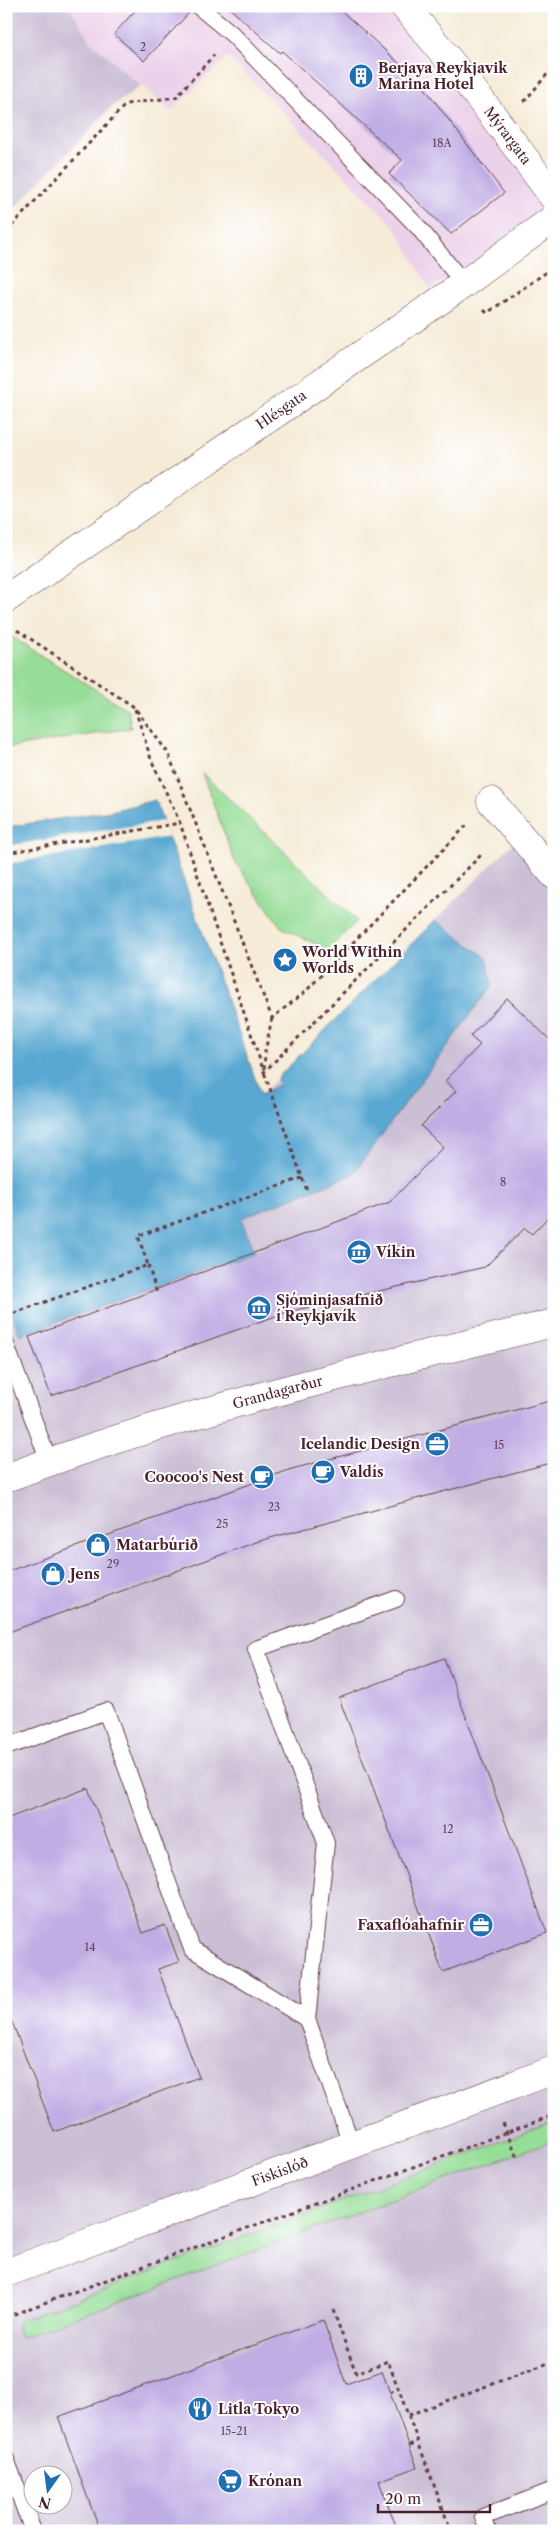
<svg xmlns="http://www.w3.org/2000/svg" width="560" height="2537" font-family="'Libre Caslon Text',serif">
<rect width="100%" height="100%" fill="#fff"/>
<filter id="ink" filterUnits="userSpaceOnUse"><feTurbulence type="fractalNoise" baseFrequency=".02" numOctaves="2"/><feDisplacementMap in="SourceGraphic" scale="10" xChannelSelector="R" yChannelSelector="G"/><feConvolveMatrix kernelMatrix="1 2 1 2 8 2 1 2 1" color-interpolation-filters="sRGB"/></filter>
<filter id="wash" filterUnits="userSpaceOnUse"><feTurbulence type="fractalNoise" baseFrequency=".0096" numOctaves="4" result="noise"/><feDisplacementMap in="SourceGraphic" scale="20" xChannelSelector="R" yChannelSelector="G"/><feGaussianBlur stdDeviation="1.12" result="paint"/><feColorMatrix in="noise" values="0 0 0 0 0 0 0 0 0 0 0 0 0 0 0 0 0 1.4 0 .05"/><feComposite in="paint" operator="in"/></filter>
<g filter="url(#wash)">
<rect width="100%" height="100%" fill="#f5ebd6"/>
<path fill="#ecd1ea" d="M69,6H403L554,215L430,289L394,226L228,56L171,111L90,41Z"/>
<path fill="#cbbfd5" fill-rule="evenodd" d="M6,6H69L90,41L141,86L114,105L6,217Z
M523,833L554,862V2531H6V1298L20,1335L254,1253L241,1218L307,1191L279,1084L261,1095ZM32,2474H62V2504H32Z"/>
<path fill="#96dd97" stroke="#707e61" d="M7,634L128,710L131,728L6,748V656L9,653L6,650Z
M202,773L357,921L328,950L281,927L235,862Z
M554,2122V2140L20,2338L17,2327L18,2321Z"/>
<path fill="#58a8d2" stroke="#51647e" d="M155,800L261,1095L279,1084L277,1078L435,920L487,958L492,985L353,1174L241,1218L254,1253L20,1335L6,1298V827L111,811Z"/>
<path fill="#f5ebd6" d="M163,821L169,837L6,864V846Z"/>
<g id="blocks">
<path fill="#bfade4" d="M139,6H188L190,12L144,61L114,34Z
M227,6H336L421,83L504,193L451,234L389,174L402,160L282,51L280,53Z
M507,998L554,1044V1211L532,1234L525,1228L485,1267L287,1312L51,1396L29,1337L390,1202L443,1147L421,1126L456,1091L445,1081L480,1045L470,1036Z
M554,1400V1462L259,1541L6,1633V1572L292,1469Z
M444,1658L547,1933L443,1972L339,1698Z
M88,1788L143,1933L165,1925L179,1962L158,1969L199,2077L54,2132L6,2006V1819Z
M323,2320L346,2384L382,2371L417,2467L379,2481L398,2531H100L58,2417Z"/>
</g>
</g>
<g filter="url(#ink)">
<use href="#blocks" fill-opacity="0" stroke="#643e45" stroke-width="1"/>
<g fill="none" stroke-linecap="round" stroke-linejoin="round">
<defs>
<path id="lane" d="M198,6L232,34L419,228L464,284
M6,1345L49,1462
M6,1747L106,1711L192,1949L307,2019
M352,2146L307,2019L326,1843L256,1649L396,1599
M6,2459L33,2531
M488,2531L483,2517L554,2490"/>
<g id="street">
<path id="s1" d="M6,599L464,284L554,218"/>
<path d="M491,801L554,875"/>
<path id="s2" d="M6,1478C184,1410 370,1368 554,1323"/>
</g>
<g id="secondary">
<path id="s3" d="M6,2273L554,2070"/>
</g>
<g id="primary">
<path id="s4" d="M404,6C457,67 506,132 554,198"/>
</g>
</defs>
<use href="#lane" stroke="#643e45" stroke-width="18"/>
<use href="#street" stroke="#643e45" stroke-width="29"/>
<use href="#secondary" stroke="#643e45" stroke-width="29"/>
<use href="#primary" stroke="#643e45" stroke-width="29"/>
<path stroke="#643e45" stroke-width="3" stroke-dasharray="4 4" stroke-linecap="butt" d="M524,102L554,66
M6,232L126,104L176,97L214,55
M484,310L487,313L554,267
M17,630L134,707L168,753L272,1018L305,992L467,825
M135,709L151,759L180,823L264,1072L481,855
M6,853L180,823
M272,1018L265,1052L264,1072L307,1191
M148,1265L157,1293
M6,1316L148,1265L138,1236L302,1178
M503,2123L518,2160
M333,2310L356,2373L388,2361L451,2531
M6,2317L554,2115
M390,2393L398,2389
M408,2415L554,2361
M410,2445L418,2442"/>
<use href="#lane" stroke="#fff" stroke-width="16"/>
<use href="#street" stroke="#fff" stroke-width="28"/>
<use href="#secondary" stroke="#fff" stroke-width="28"/>
<use href="#primary" stroke="#fff" stroke-width="28"/>
</g>
</g>
<defs>
<symbol id="building-disc" viewBox="-11 -11 22 22"><circle r="9.5" fill="#1f6fb2" stroke="#fff"/><path d="M-4-6H4V6H1V3H-1V6H-4ZM-2.5-4.3h1.7v1.8h-1.7ZM.8-4.3h1.7v1.8H.8ZM-2.5-1h1.7V.8h-1.7ZM.8-1h1.7V.8H.8Z" fill="#fff"/></symbol>
<symbol id="sight-disc" viewBox="-11 -11 22 22"><circle r="9.5" fill="#1f6fb2" stroke="#fff"/><path d="M0-6L1.8-2.2L6-1.7L2.9 1.2L3.7 5.4L0 3.3L-3.7 5.4L-2.9 1.2L-6-1.7L-1.8-2.2Z" fill="#fff"/></symbol>
<symbol id="museum-disc" viewBox="-11 -11 22 22"><circle r="9.5" fill="#1f6fb2" stroke="#fff"/><path d="M0-6L6-3V-2H-6V-3ZM-5-1h2V3h-2ZM-1-1h2V3h-2ZM3-1h2V3H3ZM-6 4H6V6H-6Z" fill="#fff"/></symbol>
<symbol id="office-disc" viewBox="-11 -11 22 22"><circle r="9.5" fill="#1f6fb2" stroke="#fff"/><path d="M-6-3h4V-5.5h4V-3h4V5H-6ZM-1-4.5V-3h2v-1.5ZM-6 0V1H6V0Z" fill="#fff"/></symbol>
<symbol id="cafe-disc" viewBox="-11 -11 22 22"><circle r="9.5" fill="#1f6fb2" stroke="#fff"/><path d="M-5.5-4.5H6V0H3Q3 3.5 0 3.5H-2.5Q-5.5 3.5-5.5 0ZM3-3.2v2h1.7v-2ZM-6 4.5H4V6H-6Z" fill="#fff"/></symbol>
<symbol id="shop-disc" viewBox="-11 -11 22 22"><circle r="9.5" fill="#1f6fb2" stroke="#fff"/><path d="M-5-2.5h2.3a2.7 3.5 0 0 1 5.4 0H5L5.5 6h-11ZM-1.5-2.5h3a1.5 2.3 0 0 0-3 0Z" fill="#fff"/></symbol>
<symbol id="restaurant-disc" viewBox="-11 -11 22 22"><circle r="9.5" fill="#1f6fb2" stroke="#fff"/><path d="M-5-6h1v4h1v-4h1v4h1v-4h1v5L-1.5 .5V6h-2V.5L-5-1ZM5-6V6H3V1.5H1.5Q1.5-4 5-6Z" fill="#fff"/></symbol>
<symbol id="supermarket-disc" viewBox="-11 -11 22 22"><circle r="9.5" fill="#1f6fb2" stroke="#fff"/><path d="M-6-5.5h2.5l.6 2H6L4.5 2H-2.5L-4.4-4H-6ZM-1.5 3.2a1.3 1.3 0 1 0 .1 0ZM3 3.2a1.3 1.3 0 1 0 .1 0Z" fill="#fff"/></symbol>
</defs>
<g fill-rule="evenodd">
<use href="#building-disc" x="347" y="62" width="28" height="28"/>
<use href="#sight-disc" x="271" y="946" width="28" height="28"/>
<use href="#museum-disc" x="345" y="1238" width="28" height="28"/>
<use href="#museum-disc" x="245" y="1294" width="28" height="28"/>
<use href="#office-disc" x="423" y="1430" width="28" height="28"/>
<use href="#cafe-disc" x="309" y="1458" width="28" height="28"/>
<use href="#cafe-disc" x="248" y="1463" width="28" height="28"/>
<use href="#shop-disc" x="84" y="1531" width="28" height="28"/>
<use href="#shop-disc" x="39" y="1560" width="28" height="28"/>
<use href="#office-disc" x="467" y="1911" width="28" height="28"/>
<use href="#restaurant-disc" x="186" y="2395" width="28" height="28"/>
<use href="#supermarket-disc" x="216" y="2467" width="28" height="28"/>
</g>
<g text-anchor="middle" dominant-baseline="central" stroke-width="4" stroke-linejoin="round" paint-order="stroke">
<g font-size="11" fill="#674259">
<text x="143" y="47">2</text>
<text x="442" y="143">18A</text>
<text x="503" y="1182">8</text>
<text x="499" y="1445">15</text>
<text x="274" y="1507">23</text>
<text x="222" y="1524">25</text>
<text x="113" y="1564">29</text>
<text x="448" y="1829">12</text>
<text x="90" y="1947">14</text>
<text x="234" y="2431">15-21</text>
</g>
<g font-size="14" font-weight="bold" fill="#4a1f2b" stroke="#fff" text-anchor="start">
<text x="378" y="68">Berjaya Reykjavik<tspan x="378" dy="16">Marina Hotel</tspan></text>
<text x="302" y="952">World Within<tspan x="302" dy="16">Worlds</tspan></text>
<text x="376" y="1252">Víkin</text>
<text x="276" y="1300">Sjóminjasafnið<tspan x="276" dy="16">í Reykjavík</tspan></text>
<text x="420" y="1444" text-anchor="end">Icelandic Design</text>
<text x="340" y="1472">Valdís</text>
<text x="244" y="1477" text-anchor="end">Coocoo's Nest</text>
<text x="116" y="1545">Matarbúrið</text>
<text x="70" y="1574">Jens</text>
<text x="464" y="1925" text-anchor="end">Faxaflóahafnir</text>
<text x="218" y="2409">Litla Tokyo</text>
<text x="248" y="2481">Krónan</text>
</g>
<g font-size="14" fill="#4a1f2b" stroke="#fff">
<text stroke="none"><textPath href="#s4" startOffset="166">Mýrargata</textPath></text>
<text stroke="none"><textPath href="#s1" startOffset="334">Hlésgata</textPath></text>
<text stroke="none"><textPath href="#s2" startOffset="285">Grandagarður</textPath></text>
<text stroke="none"><textPath href="#s3" startOffset="292">Fiskislóð</textPath></text>
</g>
</g>
<rect width="560" height="2537" fill="none" stroke="#fff" stroke-width="25"/>
<g transform="translate(48 2490) rotate(194)"><circle r="24" fill="#ffffff" stroke="#b7a5aa"/>
<path d="M0-4L9 19L0 12L-9 19Z" fill="#1f6fb2"/>
<text y="-8" font-size="14" font-weight="bold" text-anchor="middle" fill="#4a1f2b">N</text>
</g>
<path d="M378 2504v8h112v-8" fill="none" stroke="#4a1f2b" stroke-width="2.5"/>
<text x="385" y="2504" font-size="15" fill="#4a1f2b" stroke="#ffffff" stroke-width="4" paint-order="stroke">20 m</text>
</svg>
